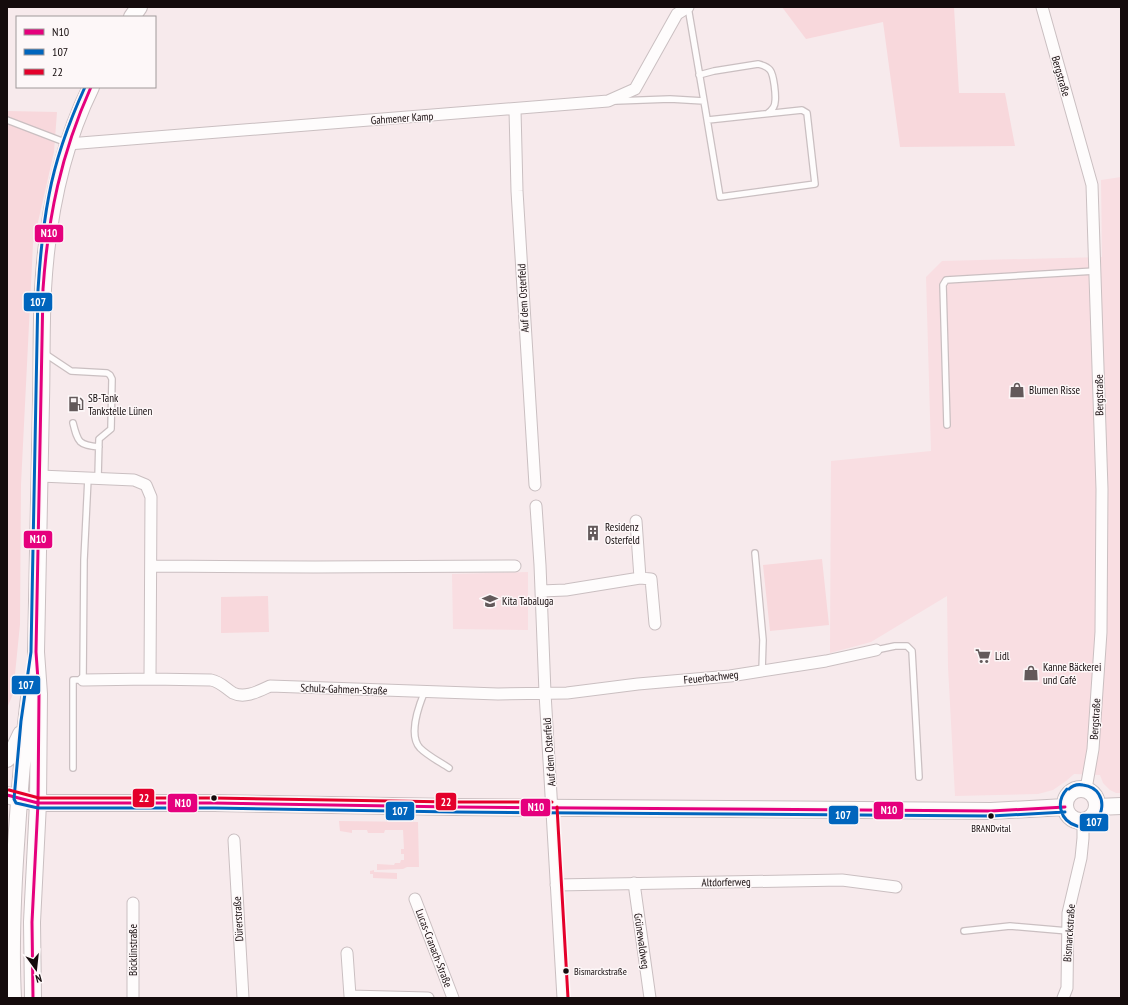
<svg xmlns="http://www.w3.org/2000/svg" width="1128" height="1005" font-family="'PT Sans Narrow',sans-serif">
<rect width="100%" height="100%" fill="#f7eaec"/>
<path fill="#f9dee2" d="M1121,177V793H1116L1110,790L1103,783L1100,775L1074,774L1066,781L1053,790L1038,794L955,796L948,667L947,596L871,642L830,653L831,461L931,451L926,277L942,261L1102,257L1101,180Z
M528,572V630L453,629L452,574Z"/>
<path fill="#f8d8dc" d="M782,7H954L959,93H1005L1015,146L900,147L883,22L806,39Z
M7,111L57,112L54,152L33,244L21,484L20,624L13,694L7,708Z
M822,559L829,625L770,631L763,565Z
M268,596L269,632L221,633V597Z
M339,821L418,822L419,867H407L403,869L377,870V864L394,865L395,863H400L401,860H404V854H401V849H404L403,830H385L384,833H368L367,830H352V833L340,831Z
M374,870V872L397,873V879L373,878V874H370V871Z"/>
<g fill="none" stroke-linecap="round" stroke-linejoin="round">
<defs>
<path id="lane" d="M688,7L704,101
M699,75L714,71L758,64C762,65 767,66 770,70C774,75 776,96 775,102C775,107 772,110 768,113
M616,101L670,99L704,101L720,197L815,184L807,113L802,110L708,120
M7,120L67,143
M44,353L71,371L107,373L110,375L112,379L111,429L99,439L98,478
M73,423C78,443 79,445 99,447
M947,425L943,285L946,280L1095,271
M755,553L763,640L762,671
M876,650L895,646H907L912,651L919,777
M425,691C419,705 408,735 420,748C428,756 440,762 449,768
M73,768V680H83L84,560L88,478
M964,931L1010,926L1068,931"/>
<path id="street" d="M1042,7L1092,185L1102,489L1101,632L1093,749L1086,789
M515,110L517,191L535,485
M68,144L608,101L635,89L677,14L688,7
M40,476L134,480L146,485L151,497L150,679L211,680C221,682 225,688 233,693C245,699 259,691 270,686L498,694L567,693L638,684L730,676L826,661L876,650
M536,506L540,565L545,693L563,998
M636,521L640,578
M152,566L315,567L515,566
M541,591L566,590L640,578L651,579L655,624
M83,680L150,679
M234,840L243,998
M634,883L650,998
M556,885L842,880L896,887
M415,899L453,998
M133,903V998
M347,953L350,996L428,998
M1063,998L1067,988L1068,913L1081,858L1083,838V821"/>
<path id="secondary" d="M132,17L139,7
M7,759L12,753L21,734
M1065 805a16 16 0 1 1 32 0a16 16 0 1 1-32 0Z
M7,795L19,799L38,803H214L454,807L991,811L1065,807
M1097,807L1121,806
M13,998C10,942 13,886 17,830C20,784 24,737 30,690
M33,998L32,922L38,803L39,694L36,652C37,569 39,485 41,401C42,364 41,326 43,289C47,219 60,150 91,87"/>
</defs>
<use href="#lane" stroke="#cabfc1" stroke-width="8"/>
<use href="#street" stroke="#cabfc1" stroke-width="13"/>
<use href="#secondary" stroke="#cabfc1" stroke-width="18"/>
<use href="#lane" stroke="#fefcfc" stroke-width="5.5"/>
<use href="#street" stroke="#fefcfc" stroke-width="11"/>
<use href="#secondary" stroke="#fefcfc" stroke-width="16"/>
<defs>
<path id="bus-1" d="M7,795L38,803H214L454,807L991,811L1065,807
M33,998L32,922L38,803L39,694L36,652L43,289C48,216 61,154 91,87"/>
<path id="bus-2" d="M85,87C69,122 56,157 49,195C43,226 40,258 38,290L31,652L21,721L14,799L16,803L38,808H214L454,812L991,816L1065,812
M1067,789C1055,802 1060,821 1077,826C1103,833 1114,789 1083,785C1078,784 1073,785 1069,789"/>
<path id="bus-3" d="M9,790L39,798H214L454,802H552
M557,807L568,998"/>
</defs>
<use href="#bus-1" stroke="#fdf7f8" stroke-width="6"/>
<use href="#bus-2" stroke="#fdf7f8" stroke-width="6"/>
<use href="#bus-3" stroke="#fdf7f8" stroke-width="6"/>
<use href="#bus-1" stroke="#e5007d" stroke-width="3"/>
<use href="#bus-2" stroke="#0065bd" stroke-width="3"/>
<use href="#bus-3" stroke="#e4002b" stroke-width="3"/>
</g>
<defs>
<symbol id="shop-bare" viewBox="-9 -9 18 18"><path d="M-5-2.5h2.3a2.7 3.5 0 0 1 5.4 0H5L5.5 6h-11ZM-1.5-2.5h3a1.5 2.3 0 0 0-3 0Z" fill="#63595a" stroke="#fdf7f8" stroke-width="2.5" paint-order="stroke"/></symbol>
<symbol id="fuel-bare" viewBox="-9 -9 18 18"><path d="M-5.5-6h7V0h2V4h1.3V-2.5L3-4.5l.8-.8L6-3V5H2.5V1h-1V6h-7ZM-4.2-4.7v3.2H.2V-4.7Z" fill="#63595a" stroke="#fdf7f8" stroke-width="2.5" paint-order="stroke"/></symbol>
<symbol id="building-bare" viewBox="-9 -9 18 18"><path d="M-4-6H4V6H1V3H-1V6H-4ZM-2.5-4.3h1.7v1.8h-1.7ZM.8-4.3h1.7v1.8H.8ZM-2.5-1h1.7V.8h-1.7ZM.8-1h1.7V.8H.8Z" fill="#63595a" stroke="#fdf7f8" stroke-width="2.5" paint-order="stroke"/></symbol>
<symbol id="school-bare" viewBox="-9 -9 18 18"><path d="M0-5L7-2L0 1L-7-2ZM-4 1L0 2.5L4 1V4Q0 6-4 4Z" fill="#63595a" stroke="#fdf7f8" stroke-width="2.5" paint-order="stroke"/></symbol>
<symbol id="supermarket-bare" viewBox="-9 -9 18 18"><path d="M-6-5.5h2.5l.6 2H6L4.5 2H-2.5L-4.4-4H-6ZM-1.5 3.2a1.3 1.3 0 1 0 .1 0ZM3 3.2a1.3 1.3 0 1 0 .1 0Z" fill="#63595a" stroke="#fdf7f8" stroke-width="2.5" paint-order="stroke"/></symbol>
</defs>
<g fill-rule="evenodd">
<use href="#shop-bare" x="1006" y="379" width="22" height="22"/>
<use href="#fuel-bare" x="65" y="393" width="22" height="22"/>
<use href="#building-bare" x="582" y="522" width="22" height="22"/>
<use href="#school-bare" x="479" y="590" width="22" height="22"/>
<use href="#supermarket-bare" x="972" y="645" width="22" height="22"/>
<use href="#shop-bare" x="1020" y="662" width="22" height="22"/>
</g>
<g fill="#140b0c" stroke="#fdf7f8" stroke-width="1.5">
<circle cx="214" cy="798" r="3.5"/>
<circle cx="991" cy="816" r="3.5"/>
<circle cx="566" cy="971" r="3.5"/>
</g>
<g text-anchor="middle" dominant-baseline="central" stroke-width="3" stroke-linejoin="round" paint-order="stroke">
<g font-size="10" fill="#140b0c" stroke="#fdf7f8">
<text x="991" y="828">BRANDvital</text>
<text x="574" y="971" text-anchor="start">Bismarckstraße</text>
</g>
<g font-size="11" fill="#140b0c" stroke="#fdf7f8">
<text transform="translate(1061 76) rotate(74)">Bergstraße</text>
<text transform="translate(402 118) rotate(-4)">Gahmener Kamp</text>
<text transform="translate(523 298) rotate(-93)">Auf dem Osterfeld</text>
<text transform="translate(1099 395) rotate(-91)">Bergstraße</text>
<text transform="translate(711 677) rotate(-6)">Feuerbachweg</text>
<text transform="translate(344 689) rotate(2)">Schulz-Gahmen-Straße</text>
<text transform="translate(1095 719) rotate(-86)">Bergstraße</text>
<text transform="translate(549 752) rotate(-94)">Auf dem Osterfeld</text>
<text transform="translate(726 882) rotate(-1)">Altdorferweg</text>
<text transform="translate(238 919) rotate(-93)">Dürerstraße</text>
<text transform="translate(1069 933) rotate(-86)">Bismarckstraße</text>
<text transform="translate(642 941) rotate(82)">Grünewaldweg</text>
<text transform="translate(434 948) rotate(69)">Lucas-Cranach-Straße</text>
<text transform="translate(133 950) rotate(-90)">Böcklinstraße</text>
</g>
<g font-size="11" fill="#140b0c" stroke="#fdf7f8" text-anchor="start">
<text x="1029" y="390">Blumen Risse</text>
<text x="88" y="398">SB-Tank<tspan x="88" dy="13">Tankstelle Lünen</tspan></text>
<text x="605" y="527">Residenz<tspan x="605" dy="13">Osterfeld</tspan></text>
<text x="502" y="601">Kita Tabaluga</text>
<text x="995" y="656">Lidl</text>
<text x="1043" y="667">Kanne Bäckerei<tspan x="1043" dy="13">und Café</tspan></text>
</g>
</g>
<g stroke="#fdf7f8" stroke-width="1.5">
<rect x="34" y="224" width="30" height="19" rx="4" fill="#e5007d"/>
<rect x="23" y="292" width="30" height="20" rx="4" fill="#0065bd"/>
<rect x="23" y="530" width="30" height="19" rx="4" fill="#e5007d"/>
<rect x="11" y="675" width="30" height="20" rx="4" fill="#0065bd"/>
<rect x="132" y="788" width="23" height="20" rx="4" fill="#e4002b"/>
<rect x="435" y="792" width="22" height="19" rx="4" fill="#e4002b"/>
<rect x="167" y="793" width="31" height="20" rx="4" fill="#e5007d"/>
<rect x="520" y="798" width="31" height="19" rx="4" fill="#e5007d"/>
<rect x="873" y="801" width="31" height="19" rx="4" fill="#e5007d"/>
<rect x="385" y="801" width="30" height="20" rx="4" fill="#0065bd"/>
<rect x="828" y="805" width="31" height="20" rx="4" fill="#0065bd"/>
<rect x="1079" y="813" width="30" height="19" rx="4" fill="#0065bd"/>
</g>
<g font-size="11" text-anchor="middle" font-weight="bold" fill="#fff">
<text x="49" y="237">N10</text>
<text x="38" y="306">107</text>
<text x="38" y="543">N10</text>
<text x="26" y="689">107</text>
<text x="144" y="802">22</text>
<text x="446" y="806">22</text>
<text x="183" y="807">N10</text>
<text x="536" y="811">N10</text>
<text x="889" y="814">N10</text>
<text x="400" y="815">107</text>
<text x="843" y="819">107</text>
<text x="1094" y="826">107</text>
</g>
<rect width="1128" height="1005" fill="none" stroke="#140b0c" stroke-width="16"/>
<rect x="16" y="16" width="140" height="72" fill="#fdf7f8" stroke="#a0999a"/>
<rect x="24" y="29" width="20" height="6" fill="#e5007d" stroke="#a0999a"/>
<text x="52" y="36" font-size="12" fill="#140b0c">N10</text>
<rect x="24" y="49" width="20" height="6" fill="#0065bd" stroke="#a0999a"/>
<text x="52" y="56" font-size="12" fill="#140b0c">107</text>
<rect x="24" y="69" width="20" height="6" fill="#e4002b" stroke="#a0999a"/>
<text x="52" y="76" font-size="12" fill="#140b0c">22</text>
<g transform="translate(36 969) rotate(165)" stroke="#fdf7f8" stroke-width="3" paint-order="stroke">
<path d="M0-3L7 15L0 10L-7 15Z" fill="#140b0c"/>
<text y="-6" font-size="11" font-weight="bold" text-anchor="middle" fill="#140b0c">N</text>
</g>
</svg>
